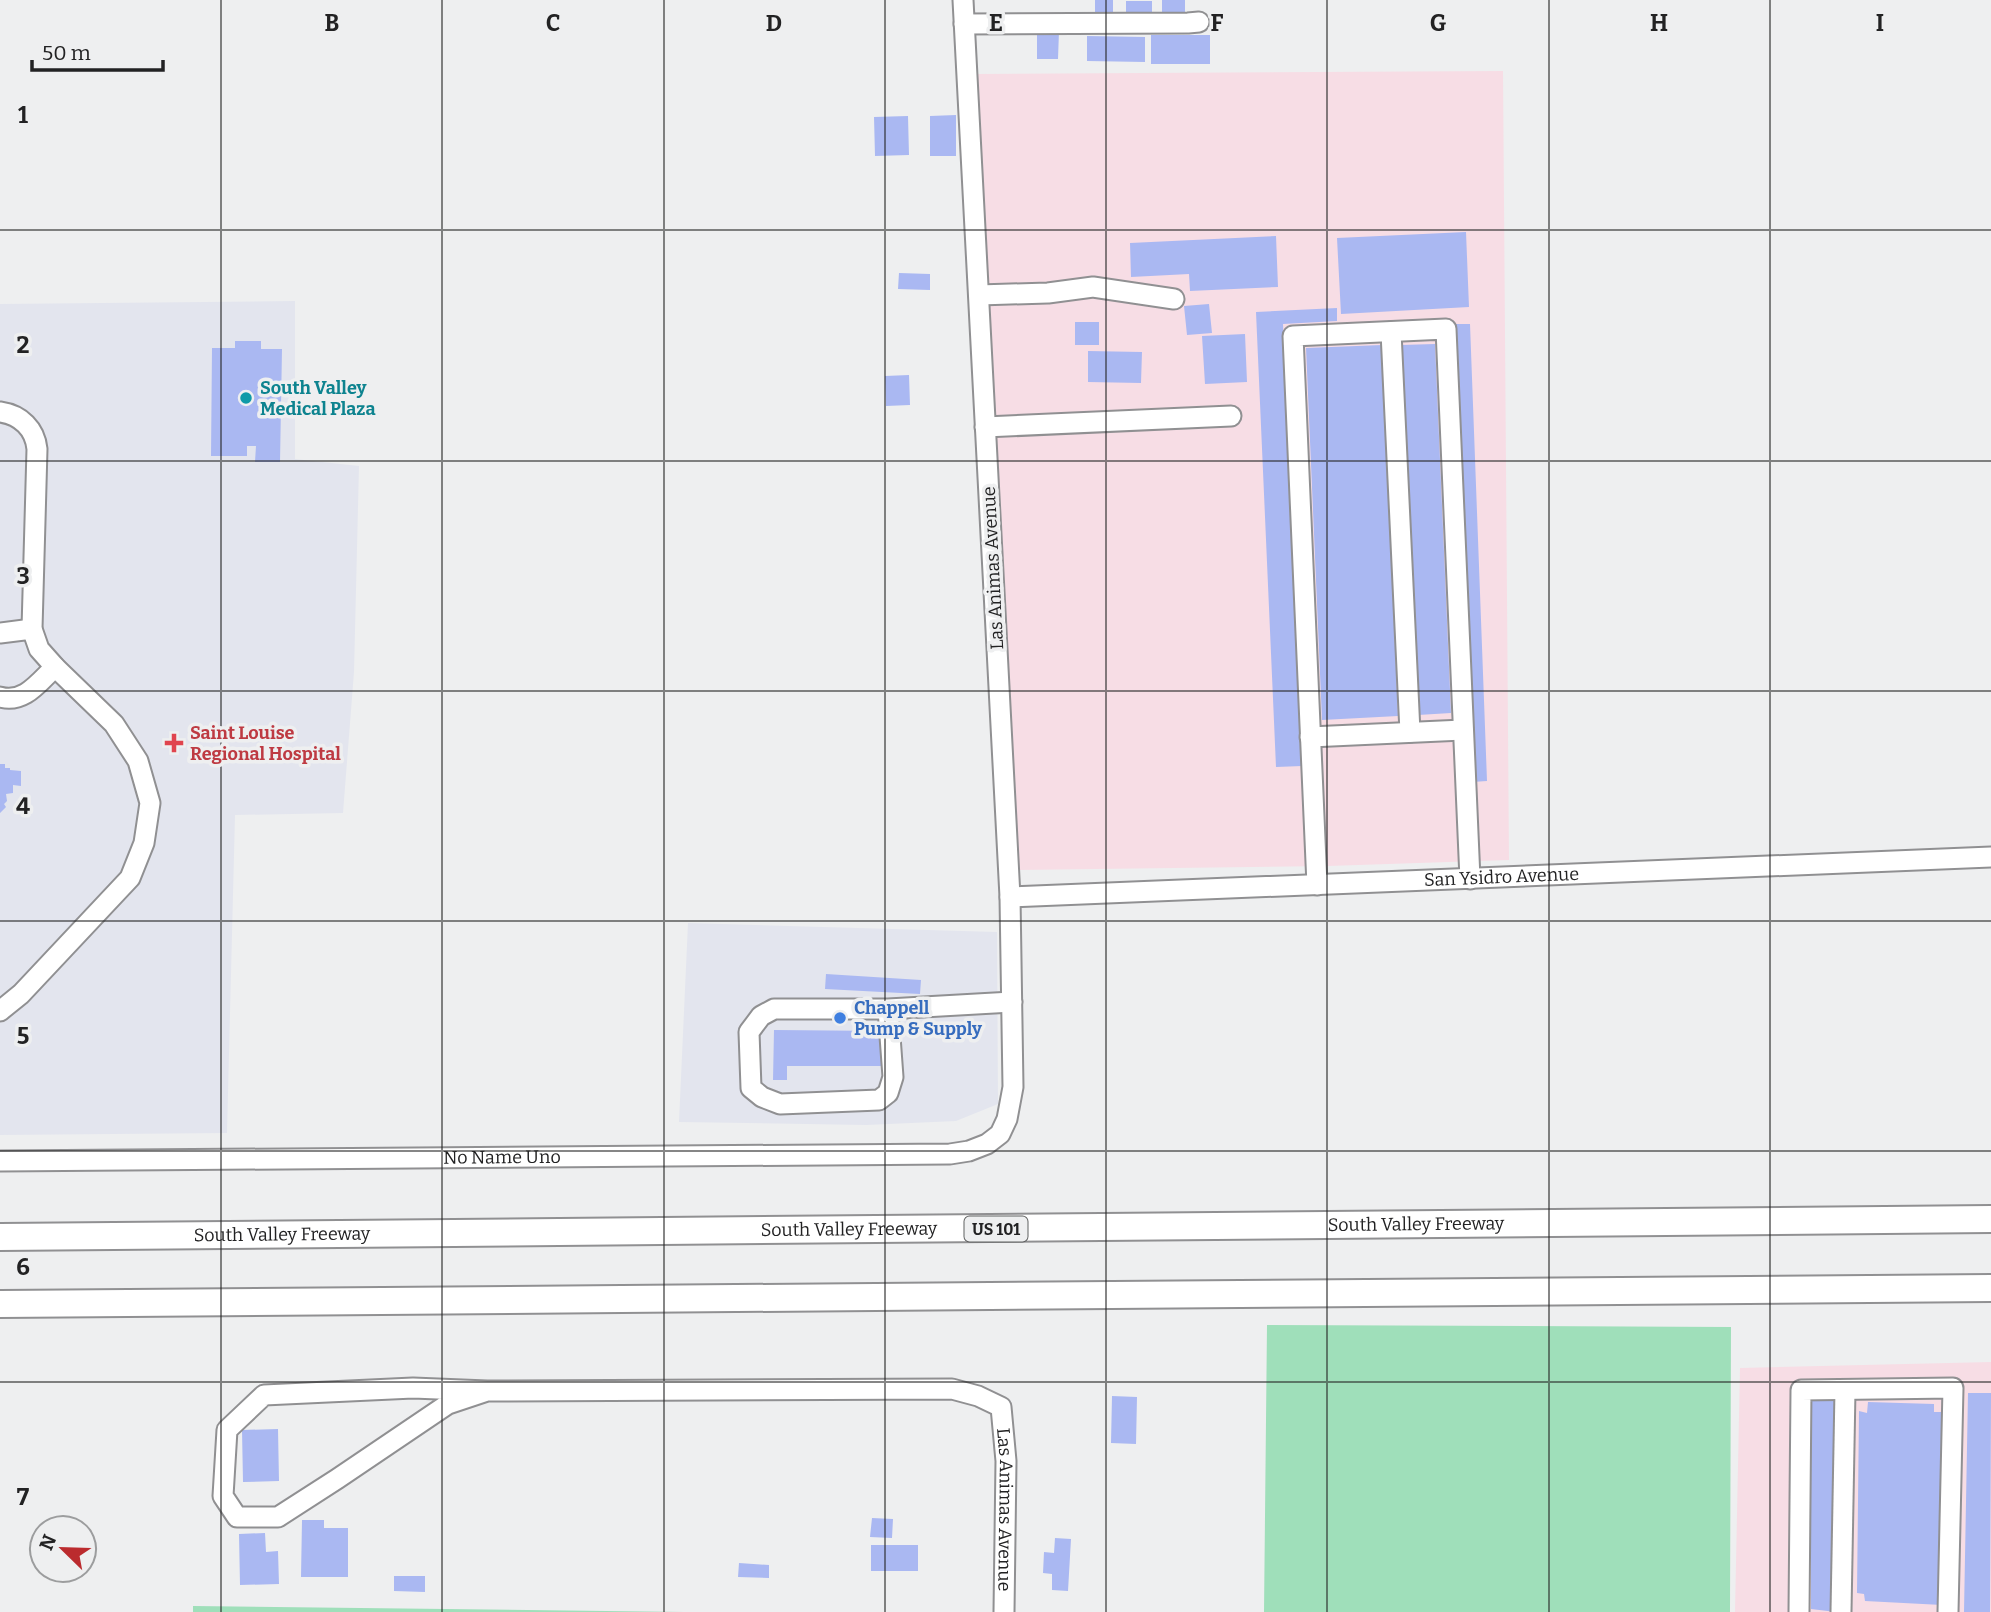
<svg xmlns="http://www.w3.org/2000/svg" width="1991" height="1612" font-family="Bitter,serif">
<rect width="100%" height="100%" fill="#eeeff0"/>
<path fill="#e3e5ee" d="M295,301V459L359,466L354,672L343,813L235,815L227,1133L0,1135V304Z
M688,923L997,932L998,1104L956,1121L866,1125L679,1122Z"/>
<path fill="#f7dde5" d="M1503,71L1509,860L1328,866L1018,870L977,74Z
M1991,1362V1612H1735L1740,1368Z"/>
<path fill="#9fdfba" d="M1267,1325L1731,1327L1730,1612H1264Z
M193,1606L684,1612H193Z"/>
<path fill="#aab8f2" d="M1095,0H1113V15L1095,14Z
M1162,0H1185V17L1162,18Z
M1126,1H1152V13L1126,14Z
M1037,31H1059L1058,59H1037Z
M1151,35H1210V64H1151Z
M1087,36L1145,37V62L1087,61Z
M956,115V156H930V116Z
M908,116L909,155L875,156L874,117Z
M1466,232L1469,307L1341,314L1337,238Z
M1276,236L1278,287L1190,291L1189,274L1131,277L1130,243Z
M899,273L930,274V290L898,289Z
M1209,304L1212,333L1187,335L1184,306Z
M1337,308V321L1283,324L1302,766L1276,767L1256,312Z
M1075,322H1099V345H1075Z
M1455,324H1470L1487,781L1472,782Z
M1245,334L1247,382L1205,384L1202,336Z
M235,341H261V349H282L280,462H255L256,446H247V456H211L212,348H235Z
M1435,344L1451,713L1418,715L1401,345Z
M1382,345L1398,716L1322,720L1306,348Z
M1088,351L1142,352L1141,383L1088,382Z
M909,375L910,405L886,406L885,376Z
M0,764H5V768H10V770L21,771V786L13,785V793L6,794L7,801L4,804L6,807L0,813Z
M826,974L921,980L920,994L825,989Z
M774,1030L886,1031V1066H787V1080H773Z
M1968,1393H1991L1990,1612H1964Z
M1112,1396L1137,1397L1136,1444L1111,1443Z
M1811,1397L1837,1399L1836,1612L1811,1609Z
M1868,1402L1934,1404V1412H1944L1942,1605L1865,1601L1864,1594L1857,1593L1859,1411L1867,1413Z
M278,1429L279,1481L243,1482L242,1430Z
M872,1518L893,1519L892,1538L870,1537Z
M302,1520H324V1528H348V1577H301Z
M265,1533L266,1552L278,1551L279,1584L240,1585L239,1534Z
M1055,1538L1071,1539L1068,1591L1052,1590V1574L1043,1573L1044,1552L1054,1553Z
M871,1545H918V1571H871Z
M739,1563L769,1565V1578L738,1577Z
M394,1576H425V1592L394,1591Z"/>
<g fill="none" stroke-linecap="round" stroke-linejoin="round">
<defs>
<g id="minor">
<path d="M964,24L1188,23L1199,22"/>
<path d="M979,295L1048,293L1093,287L1174,299"/>
<path d="M1391,332L1410,732"/>
<path d="M0,412C21,415 35,429 37,449L32,629L39,649L55,667L114,724L138,761L150,803L144,843L130,878L21,994L0,1011"/>
<path d="M985,427L1231,416"/>
<path d="M0,633L32,629"/>
<path d="M0,697C24,704 39,682 55,667"/>
<path d="M1310,737L1463,730"/>
<path d="M1317,885L1293,336L1446,329L1470,879"/>
<path id="s1" d="M1010,897L1991,857"/>
<path d="M888,1009L893,1077L888,1093L879,1100L780,1104L762,1097L751,1088L749,1032L761,1016L774,1009H888L1012,1002"/>
<path id="s2" d="M0,1161L950,1154L969,1151L987,1144L1000,1134L1007,1119L1013,1087L1010,897L963,0"/>
<path id="s3" d="M487,1391L448,1404L337,1479L278,1517H237L223,1496L227,1430L264,1395L413,1388L487,1391L952,1389L978,1396L1001,1407L1006,1461L1004,1612"/>
<path d="M1799,1612L1801,1390L1953,1388L1948,1612"/>
<path d="M1841,1612L1845,1390"/>
</g>
<g id="highway">
<path id="s4" d="M0,1237L1991,1219"/>
<path d="M0,1304L1991,1288"/>
</g>
</defs>
<use href="#minor" stroke="#909092" stroke-width="23"/>
<use href="#highway" stroke="#909092" stroke-width="30"/>
<use href="#minor" stroke="#fff" stroke-width="19"/>
<use href="#highway" stroke="#fff" stroke-width="26"/>
</g>
<path fill="none" stroke="#222223" stroke-width="2" stroke-opacity="0.55" d="M221,0V1612M442,0V1612M664,0V1612M885,0V1612M1106,0V1612M1327,0V1612M1549,0V1612M1770,0V1612M0,230H1991M0,461H1991M0,691H1991M0,921H1991M0,1151H1991M0,1382H1991"/>
<circle fill="#0f9aa8" stroke="#eeeff0" stroke-width="2.5" cx="246" cy="398" r="7"/>
<path fill="#e0444e" stroke="#eeeff0" stroke-width="2.5" d="M170.5 732.5h7v7h7v7h-7v7h-7v-7h-7v-7h7z"/>
<circle fill="#3f7fe0" stroke="#eeeff0" stroke-width="2.5" cx="840" cy="1018" r="7"/>
<g text-anchor="middle" dominant-baseline="central" stroke-width="7" stroke-linejoin="round" paint-order="stroke">
<rect fill="#eeeff0" stroke="#5f6060" stroke-width="2" x="964.5" y="1216.5" width="63" height="25" rx="5"/>
<g font-size="16" font-weight="bold" fill="#222223">
<text x="996" y="1229">US 101</text>
</g>
<g font-size="18" font-weight="bold" fill="#0d838f" stroke="#eeeff0" text-anchor="start">
<text x="260" y="388">South Valley<tspan x="260" dy="21">Medical Plaza</tspan></text>
</g>
<g font-size="18" fill="#222223" stroke="#eeeff0">
<text transform="translate(993 568) rotate(-93)">Las Animas Avenue</text>
<text stroke="none"><textPath href="#s1" startOffset="492">San Ysidro Avenue</textPath></text>
<text stroke="none"><textPath href="#s2" startOffset="502">No Name Uno</textPath></text>
<text stroke="none"><textPath href="#s4" startOffset="1416">South Valley Freeway</textPath></text>
<text stroke="none"><textPath href="#s4" startOffset="849">South Valley Freeway</textPath></text>
<text stroke="none"><textPath href="#s4" startOffset="282">South Valley Freeway</textPath></text>
<text stroke="none"><textPath href="#s3" startOffset="1272">Las Animas Avenue</textPath></text>
</g>
<g font-size="18" font-weight="bold" fill="#be3a42" stroke="#eeeff0" text-anchor="start">
<text x="190" y="733">Saint Louise<tspan x="190" dy="21">Regional Hospital</tspan></text>
</g>
<g font-size="18" font-weight="bold" fill="#366cbe" stroke="#eeeff0" text-anchor="start">
<text x="854" y="1008">Chappell<tspan x="854" dy="21">Pump &amp; Supply</tspan></text>
</g>
</g>
<g font-size="23" text-anchor="middle" font-weight="bold" fill="#222223" stroke="#eeeff0" stroke-width="7" stroke-linejoin="round" paint-order="stroke">
<text x="332" y="31">B</text>
<text x="553" y="31">C</text>
<text x="774" y="31">D</text>
<text x="996" y="31">E</text>
<text x="1217" y="31">F</text>
<text x="1438" y="31">G</text>
<text x="1659" y="31">H</text>
<text x="1880" y="31">I</text>
<text x="23" y="123">1</text>
<text x="23" y="353">2</text>
<text x="23" y="584">3</text>
<text x="23" y="814">4</text>
<text x="23" y="1044">5</text>
<text x="23" y="1275">6</text>
<text x="23" y="1505">7</text>
</g>
<g transform="translate(63 1549) rotate(293)"><circle r="33" fill="#eeeff0" stroke="#9c9d9e" stroke-width="2"/>
<path d="M0-5L12 26L0 18L-12 26Z" fill="#bb2b2e"/>
<text y="-10" font-size="19" font-weight="bold" text-anchor="middle" fill="#222223">N</text>
</g>
<path d="M32 60v10h131v-10" fill="none" stroke="#222223" stroke-width="3.5"/>
<text x="42" y="60" font-size="21" fill="#222223" stroke="#eeeff0" stroke-width="5" paint-order="stroke">50 m</text>
</svg>
